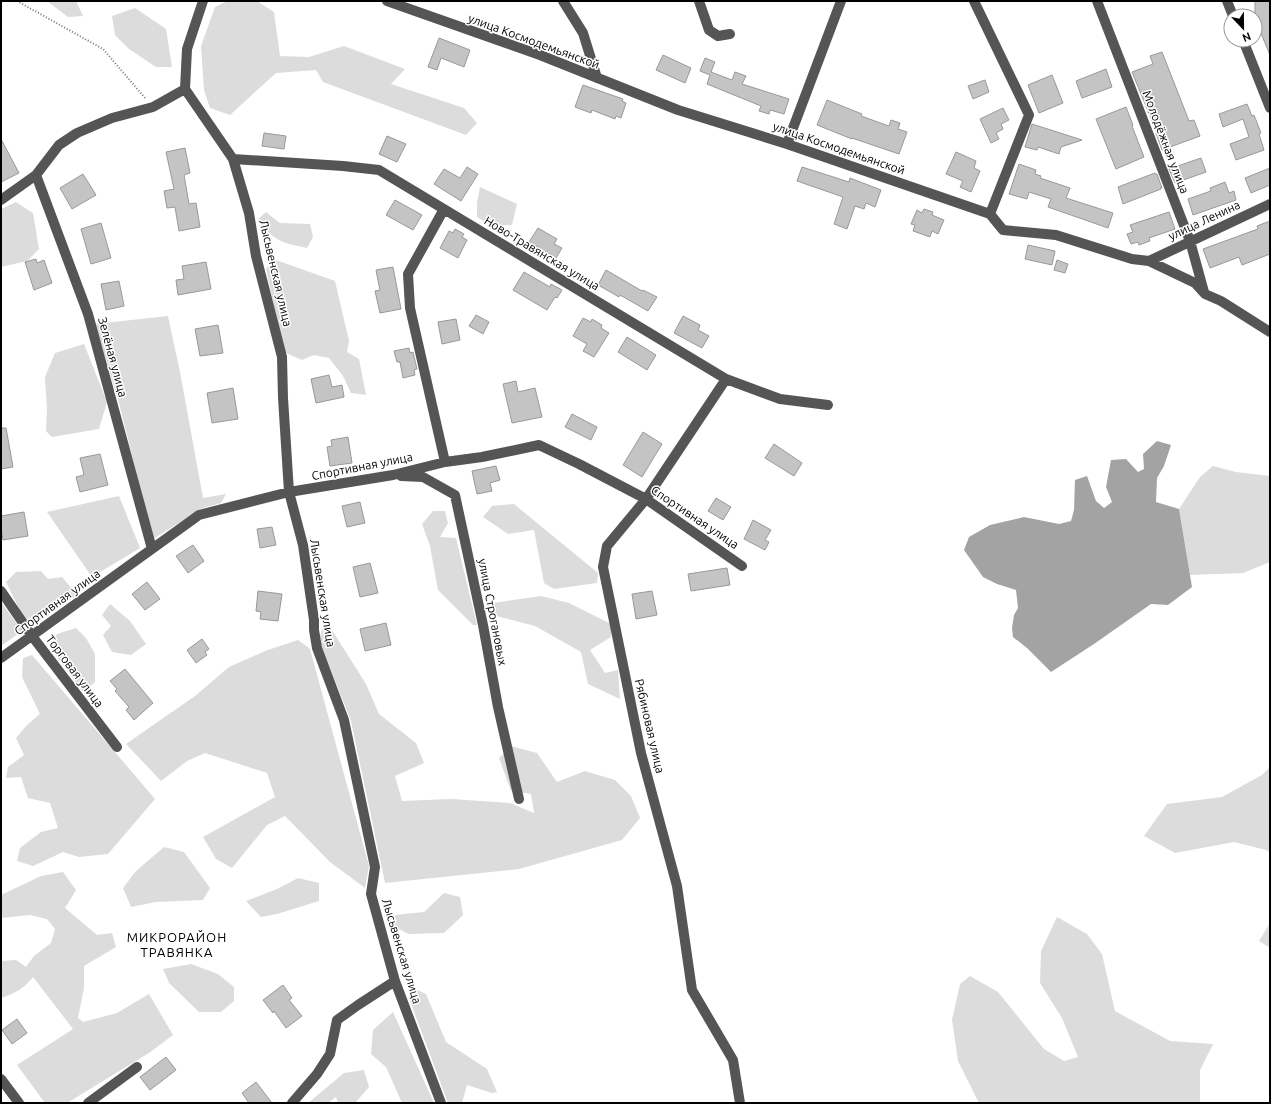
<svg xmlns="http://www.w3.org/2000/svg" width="1271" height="1104" font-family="Ubuntu,sans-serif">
<rect width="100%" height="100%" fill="#fff"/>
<path fill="#dcdcdc" d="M47,1H76L83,16L68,17Z
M228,1H257L274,12L280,56L309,57L344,46L405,69L391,84L464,108L477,123L466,135L323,82L316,70L276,73L230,115L210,108L204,90L201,46L215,7Z
M135,8L166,29L172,67H156L129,49L115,35L112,16Z
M480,187L517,204L512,225L492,226L477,217V203Z
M16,202L33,213L39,249L27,261L1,267V209Z
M266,212L280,223L310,224L313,237L307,248C283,243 272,241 258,219Z
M273,259L335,281L349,341L347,352L359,359L366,395L351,393L343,376L329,358L314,355L302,360L284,352L266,269Z
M168,316L180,372L203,498L226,494L221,503L203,508L153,539L119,403L95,324Z
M84,344L107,402L99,429L52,437L46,431L47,409L45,377L55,353Z
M1213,466L1236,472L1270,476V562L1243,573L1190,575L1179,509L1200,477Z
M119,496L140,548L92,577L47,512Z
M514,504L598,573L597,583L554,589L544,583L534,530L508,534L483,517L492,506Z
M433,511H445L448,523L440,537L456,538L477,625H473L438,590L430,546L422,524Z
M41,571L48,579L62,577L77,595L37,623L24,619L6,582L16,572Z
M541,596L569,603L611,624V637L590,650L605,673L618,670L620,699L588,684L581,652L535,626L489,614L486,604Z
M1,602L22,631L1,646Z
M110,604L130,621L146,644L131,655L112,652L103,635L111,626L102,615Z
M325,619L366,684L379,714L416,743L424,763L395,776L402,801L451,799L510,803L534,813L531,794L511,791L499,758L511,746L537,753L557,782L585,771L615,780L631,796L640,818L622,840L519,869L385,883L351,721L319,640Z
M76,628L86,638L95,654V682L83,692L49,646L57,634Z
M298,640L310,649L369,866L365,888L330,862L285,816L267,825L232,868L216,859L203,837L275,797L267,773L205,753L187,761L161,781L126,744L195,696L229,667L265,651Z
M32,655L155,799L108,854L79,857L63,852L33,866L17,861L20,848L41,832L58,828L50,803L28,798L21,777L6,778L8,767L24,755L16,738L27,725L40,714L22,677L23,658Z
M1270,767V852L1266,850L1234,842L1175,853L1144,836L1167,804L1222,797L1262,775Z
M164,847L184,852L210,888L203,900L156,902L131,907L123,888L136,871Z
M63,872L76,890L65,908L97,935L112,933L116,947L84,966V988L78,1018L83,1022L117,1013L149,994L173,1035L149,1053L67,1103H45L17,1065L73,1029L33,977C23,989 16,993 1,998V961L16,960L26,967L34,956L51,943L55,929L47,919L30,915L1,918V895L41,876Z
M298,878L319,883V901L277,914L261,917L246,901L277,889Z
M444,893L460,897L463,915L444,933L408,934L392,925L395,915L424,912Z
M1057,917L1087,934L1102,954L1115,1011L1170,1041L1213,1044L1200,1070V1103H979L958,1061L952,1020L960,984L970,976L998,992L1044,1049L1064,1061L1078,1057L1062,1018L1040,983L1041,951Z
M1270,923V948L1259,941Z
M191,964L218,974L234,987V1001L221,1012H199L169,983L163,969Z
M415,989L426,994L446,1042L487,1069L497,1092L492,1093L467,1085L462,1103H448L410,1001Z
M393,1012L434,1103H402L386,1067L371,1054L373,1030Z
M364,1070L369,1087L355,1103H338L336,1097L328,1103H308L344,1073Z"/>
<path fill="#a3a3a3" d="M1157,441L1171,445L1164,466L1157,478L1156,502L1179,509L1192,587L1168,605L1151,604L1094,644L1051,672L1027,648L1013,637L1012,628L1014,615L1018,608L1016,590L997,584L983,577L964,550L969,537L990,525L1024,517L1059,524L1071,521L1074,510L1075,480L1087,476L1096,501L1104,508L1112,502L1106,487L1111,460L1126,459L1138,472L1144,469L1143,454Z"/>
<path fill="#c4c4c4" stroke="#999" d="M1255,1H1270V55L1255,19Z
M439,38L470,50L464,67L441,58L437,70L428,67Z
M1162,52L1189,121L1194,120L1200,136L1162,150L1156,133H1157L1132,72L1153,64L1150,56Z
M663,55L691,68L685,83L656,70Z
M705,58L715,62L711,72L732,80L735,72L746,76L742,84L789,99L784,114L770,110L769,114L759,111L761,106L707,84L710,75L700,71Z
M1106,69L1112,87L1082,98L1076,81Z
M1052,75L1063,103L1039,113L1028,85Z
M985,80L989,92L973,99L968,86Z
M583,85L623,99L622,101L626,103L621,118L616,116L615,119L592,110L591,113L575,107Z
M827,100L862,114L861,116L889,126L891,120L900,123L898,129L907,132L899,154L852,138V139L817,125Z
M1247,104L1252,116L1254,115L1261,133L1259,134L1264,150L1236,160L1230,144L1249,137L1243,119L1223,127L1219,114Z
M1126,107L1133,125L1132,126L1144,157L1116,169L1096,119Z
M1003,108L1009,120L1001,124L1003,129L996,133L999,139L991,143L980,119Z
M1032,124L1054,131L1082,140L1061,147L1059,154L1038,147L1037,150L1025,147Z
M264,133L286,136L284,149L262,146Z
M387,136L406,144L397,162L379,154Z
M1,139L19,173L1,182Z
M185,148L190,173L184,175L189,204L196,203L200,227L179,231L175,207L167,208L164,191L174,189L166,152Z
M956,152L976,161L974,168L980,171L971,192L960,187L963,181L946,174Z
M1201,158L1206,172L1175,183L1169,169Z
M1019,164L1036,170L1035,174L1041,176L1040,178L1070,188L1066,198L1113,213L1108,228L1048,207L1051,199L1029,192L1027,199L1009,194Z
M467,167L478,174L461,201L434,184L444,169L460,178Z
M802,167L849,182L850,178L881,190L875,207L866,203L864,209L855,206L847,229L834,224L843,197L797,181Z
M1270,168V185L1251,193L1245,178Z
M1155,173V174H1157L1162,188H1160L1161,189L1123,204L1118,187Z
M83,174L96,195L72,209L60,188Z
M1225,182L1229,193L1234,191L1236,200L1193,215L1188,199L1211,191L1210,188Z
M395,200L422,215L413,230L386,215Z
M924,209L933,212L932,215L944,220L938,234L932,231L930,237L913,231L915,225L911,224L917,210L922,213Z
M1169,212L1175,229L1149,238L1150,241L1139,245L1138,242L1131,244L1127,234L1133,232L1130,225Z
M1270,221V254L1242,265L1239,257L1210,268L1203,249L1258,229L1257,226Z
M101,223L111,258L91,264L81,229Z
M538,228L557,239L554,244L562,248L556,258L529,242Z
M455,229L464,234L462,237L467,240L458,258L440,248L449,231L453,233Z
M1028,245L1055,251L1052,265L1025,259Z
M36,259L37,263L44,260L52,283L34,290L25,262Z
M1057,260L1068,264L1065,273L1054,270Z
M206,262L211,289L178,295L176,280L184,279L182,266Z
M393,267L401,309L380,313L375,291L380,290L376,270Z
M606,270L642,291L643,290L657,297L648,311L620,295L619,297L598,285Z
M524,272L550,287L551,284L562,290L557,298L555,297L547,310L513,290Z
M119,281L124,306L106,310L101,284Z
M476,315L489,322L483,334L469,326Z
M683,316L700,325L698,330L709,336L702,348L674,333Z
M583,318L591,322L592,319L602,325L601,328L609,333L594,357L583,351L587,344L573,336Z
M456,319L460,340L442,344L438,322Z
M218,325L223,353L200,356L195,329Z
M627,337L656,355L647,370L618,352Z
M409,348L410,353L413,352L417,369L414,370L415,375L403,378L400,362H397L394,351Z
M329,375L332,387L342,385L344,397L316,403L311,379Z
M516,381L518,392L535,388L542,417L512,423L503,384Z
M233,388L238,419L212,423L207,393Z
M572,414L597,427L591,440L565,427Z
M1,428H6L13,467L1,469Z
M643,432L662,444L642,477L623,465Z
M348,437L352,463L330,466L327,447L332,446L331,440Z
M774,444L802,463L794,476L765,458Z
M100,454L108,485L80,492L76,477L84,475L80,458Z
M496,466L500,480L490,483L492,491L477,494L472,471Z
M716,498L731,507L723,520L708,511Z
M360,502L365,523L347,527L342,506Z
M24,512L28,536L3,540L1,527V516Z
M753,520L771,530L765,540L769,542L765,550L744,539Z
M272,527L276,545L260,548L257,529Z
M193,545L204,561L188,573L176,556Z
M370,563L378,593L360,597L353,567Z
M727,568L730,585L691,591L688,574Z
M147,582L160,599L145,610L132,594Z
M258,591L282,594L278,621L260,619L261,612L256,611Z
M652,591L657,615L636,619L632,594Z
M386,623L391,645L365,651L360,629Z
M202,639L209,649L205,652L207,655L196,663L187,650Z
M125,669L153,703L134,720L126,710L129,707L115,691L117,689L110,681Z
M283,985L292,998L289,1000L302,1016L286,1028L274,1011L273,1013L263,1000Z
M17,1019L27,1033L12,1044L2,1030Z
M166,1057L176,1070L150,1090L140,1077Z
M256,1082L272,1103H249L242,1093Z"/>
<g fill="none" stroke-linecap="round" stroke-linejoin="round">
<path stroke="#777" stroke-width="2" stroke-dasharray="1 2" stroke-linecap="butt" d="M17,1L103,49L146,99"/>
<path stroke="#555" stroke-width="10" d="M387,1L540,55L678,110L787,144L990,214L1003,230L1056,235L1132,259L1149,261L1195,283L1205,294L1221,301L1270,332
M563,1L583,33L597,78
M699,1L709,30L718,36L730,34
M974,1L1029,115L990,214
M1097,1L1190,241L1204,292
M1227,1L1233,16
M1243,40L1270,108
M185,89L233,159L249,213L256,256L282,357L283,398L289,492L303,545L314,620V630L317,648L344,720L375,867L371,894L395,981L441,1103
M787,144L841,1
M233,159L343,166L379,170L726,379L780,399L828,405
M36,175L88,314L152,549
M1,200L36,175L59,145L77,133L112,118L153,107L185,89L187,49L203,1
M444,209L408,274L410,308L445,462
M1149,261L1270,204
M726,379L646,499L607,546L603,567L641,753L677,886L692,990L733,1060L740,1103
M401,476L423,477L455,495L483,625L498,707L519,799
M1,591L32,636L117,747
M1,658L199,515L289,492L393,475L445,462L482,457L539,445L579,464L646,499L742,566
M1,1079L19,1103
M88,1103L137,1067
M292,1103L317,1074L330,1054L337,1020L358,1005L395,981"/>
</g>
<g text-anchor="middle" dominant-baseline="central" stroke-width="3" stroke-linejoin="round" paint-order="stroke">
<g font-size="12" fill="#000" stroke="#fff">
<text transform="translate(534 41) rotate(20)">улица Космодемьянской</text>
<text transform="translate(1166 142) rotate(69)">Молодёжная улица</text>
<text transform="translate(839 148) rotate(19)">улица Космодемьянской</text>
<text transform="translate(1204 220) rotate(-25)">улица Ленина</text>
<text transform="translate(542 253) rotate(31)">Ново-Травянская улица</text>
<text transform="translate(276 273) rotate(77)">Лысьвенская улица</text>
<text transform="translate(113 357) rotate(75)">Зелёная улица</text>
<text transform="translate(362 466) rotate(-11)">Спортивная улица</text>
<text transform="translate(695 517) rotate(34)">Спортивная улица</text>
<text transform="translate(323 593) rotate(81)">Лысьвенская улица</text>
<text transform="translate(57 602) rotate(-36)">Спортивная улица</text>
<text transform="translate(493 612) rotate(79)">улица Строгановых</text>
<text transform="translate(75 671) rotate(53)">Торговая улица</text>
<text transform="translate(650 726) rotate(77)">Рябиновая улица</text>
<text transform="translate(402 951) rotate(73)">Лысьвенская улица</text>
</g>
<g font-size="13" letter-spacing="1" fill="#000" stroke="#fff">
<text x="177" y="937">МИКРОРАЙОН<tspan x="177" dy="15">ТРАВЯНКА</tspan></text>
</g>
</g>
<rect width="1271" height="1104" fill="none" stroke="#000000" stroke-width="4"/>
<g transform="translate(1243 28) rotate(158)"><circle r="19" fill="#ffffff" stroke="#999999"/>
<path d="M0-3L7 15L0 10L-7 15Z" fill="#000000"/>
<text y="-6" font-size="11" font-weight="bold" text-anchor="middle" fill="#000000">N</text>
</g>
</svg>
